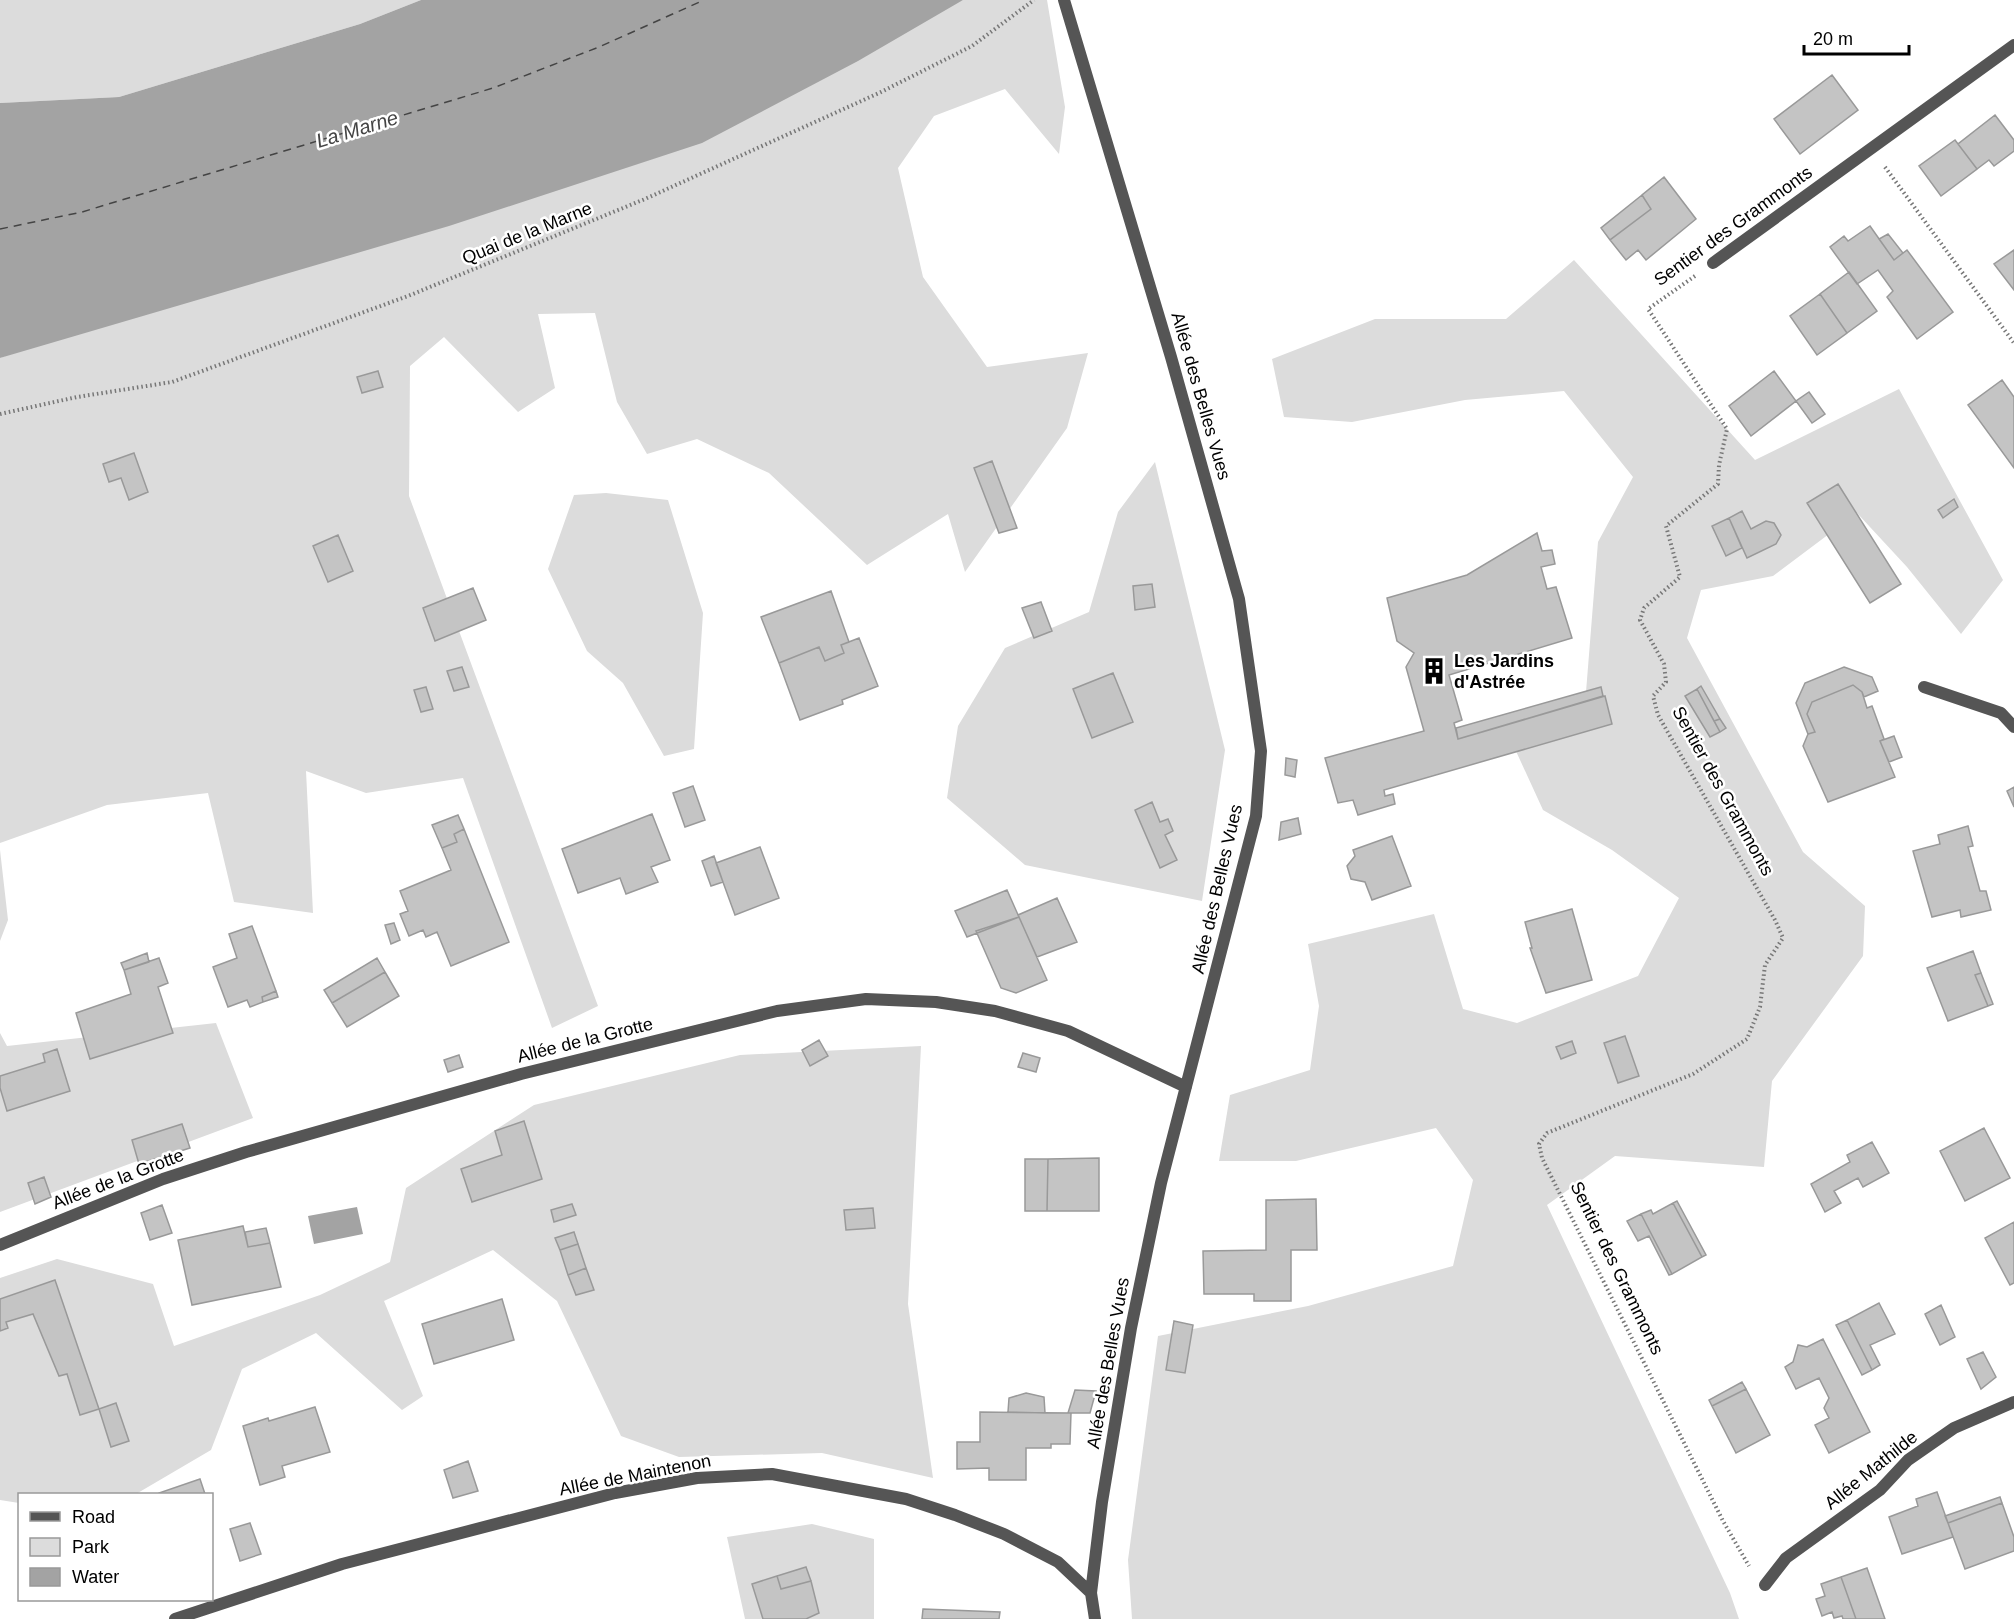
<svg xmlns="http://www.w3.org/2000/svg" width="2014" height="1619" font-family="Helvetica,sans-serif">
<rect width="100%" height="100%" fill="#fff"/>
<path fill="#dcdcdc" d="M0,0H421L360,24L119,97L0,103Z
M963,0H1047L1065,107L1059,154L1005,89L934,116L898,168L923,277L987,367L1088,353L1067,428L965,572L948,514L867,565L769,473L697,439L647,454L617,402L595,313L538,314L555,388L518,412L444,337L410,366L409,496L598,1006L552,1028L463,778L366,793L306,771L313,913L234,902L208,793L107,805L0,843V358Z
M1574,260L1755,460L1899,389L2003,580L1961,634L1907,567L1857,513L1773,576L1701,590L1687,638L1803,852L1865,906L1863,956L1772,1081L1764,1167L1615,1156L1547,1205L1730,1593L1739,1619H1132L1128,1560L1158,1336L1308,1306L1453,1266L1473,1180L1436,1128L1296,1161H1219L1230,1095L1310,1070L1319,1006L1308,944L1434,914L1463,1009L1517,1023L1638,976L1679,898L1612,850L1543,810L1515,749L1586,692L1598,542L1633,477L1564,391L1465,400L1352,422L1284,417L1272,359L1375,319H1506Z
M1155,462L1225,750L1202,901L1025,865L947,798L958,726L1005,648L1089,612L1118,512Z
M606,493L668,500L703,613L694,749L664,756L623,683L587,651L548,569L574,495Z
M0,850L8,920L0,941Z
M216,1023L253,1118L0,1212V1033L7,1046Z
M921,1046L908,1304L933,1478L822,1453L679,1457L621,1436L557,1301L493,1250L384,1301L423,1396L402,1410L316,1333L242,1369L211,1450L136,1494H20L19,1503L0,1500V1278L57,1259L153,1284L174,1346L320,1295L390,1262L406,1188L534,1105L740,1055Z
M812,1524L874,1539V1619H745L727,1537Z"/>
<path fill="#a3a3a3" d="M421,0H963L858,61L702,143L449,226L0,358V103L119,97L360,24Z
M357,1207L363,1234L314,1244L308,1216Z"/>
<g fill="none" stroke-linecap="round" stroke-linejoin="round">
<path stroke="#444" stroke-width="1.5" stroke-dasharray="8 6" stroke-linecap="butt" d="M0,229L82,212L493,88L599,47L704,0"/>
</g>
<path fill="#c4c4c4" stroke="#999" stroke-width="1.5" d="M1832,75L1858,110L1800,154L1774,119Z
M1995,115L2014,140V151L1994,166L1989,160L1977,169L1958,144Z
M1955,140L1977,169L1941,196L1919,166Z
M1664,177L1696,219L1646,260L1638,250L1626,260L1610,240L1651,209L1642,195Z
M1642,195L1651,209L1610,240L1601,228Z
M1870,226L1894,260L1907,250L1953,312L1917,339L1887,297L1893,291L1878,270L1857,284L1830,247L1844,236L1848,241Z
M1888,234L1903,253L1894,260L1879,239Z
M2014,250V290L1994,264Z
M1849,272L1877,311L1847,333L1820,294Z
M1820,294L1847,333L1817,355L1790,316Z
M378,371L383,387L362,393L357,377Z
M1774,371L1796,401L1751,436L1729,406Z
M2002,380L2014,397V468L1968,405Z
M1809,392L1825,414L1812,423L1796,401Z
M134,453L148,492L129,500L121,478L109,482L103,464Z
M992,461L1017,528L999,533L974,468Z
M1838,484L1901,584L1870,603L1807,503Z
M1954,499L1958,507L1943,518L1938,510Z
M1742,511L1751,529L1766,521L1774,523L1781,535L1776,544L1747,558L1729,518Z
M1729,518L1742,548L1726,556L1712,526Z
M1537,533L1542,551L1552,550L1555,564L1541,567L1547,589L1556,587L1572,638L1449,675L1462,720L1454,723L1458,739L1605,696L1612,724L1384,790L1385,796L1393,794L1395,804L1358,815L1353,800L1338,803L1325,758L1424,731L1406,667L1414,653L1397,641L1387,598L1467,575Z
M338,535L353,571L328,582L313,546Z
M1152,584L1155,607L1135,610L1133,586Z
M473,588L486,620L435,641L423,608Z
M831,591L849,642L841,645L844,653L825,661L819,647L779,663L761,617Z
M1041,602L1052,631L1034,638L1022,608Z
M859,638L878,686L842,700L843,704L800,720L779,663L819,647L825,661L844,653L841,645Z
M462,667L469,687L454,691L447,671Z
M1844,667L1872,677L1878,691L1864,697L1862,692L1853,685L1812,702L1807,714L1815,732L1808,734L1796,703L1805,683Z
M1113,673L1133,722L1092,738L1073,689Z
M1853,685L1862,692L1867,708L1872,706L1884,739L1880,741L1895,777L1828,802L1803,746L1808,734L1815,732L1807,714L1812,702Z
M1701,686L1720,719L1714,721L1697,689Z
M426,687L433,709L421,712L414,690Z
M1601,687L1603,696L1458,739L1456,728Z
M1697,689L1720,732L1710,737L1685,696Z
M1720,719L1726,728L1720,732L1714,721Z
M1894,736L1902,757L1889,762L1880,741Z
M1286,758L1297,760L1295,777L1285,775Z
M693,786L705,820L685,827L673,793Z
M2014,787V807L2007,791Z
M1152,802L1160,822L1168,819L1173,831L1165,835L1177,860L1160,868L1135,810Z
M652,814L670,860L651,867L658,882L626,894L620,878L578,893L562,849Z
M458,815L464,829L454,834L457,842L442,848L432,825Z
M1298,818L1301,834L1279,840L1281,822Z
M1968,826L1973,846L1968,847L1980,891H1986L1991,910L1961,917L1960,910L1932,917L1913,851L1940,844L1938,835Z
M464,829L509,942L451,966L437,932L426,937L423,930L409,936L400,914L408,911L400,891L451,870L442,848L457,842L454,834Z
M1392,836L1411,886L1372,900L1365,882L1351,879L1347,866L1355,856L1353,850Z
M760,847L779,898L735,915L716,863Z
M714,856L723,882L711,886L702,861Z
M1007,890L1019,917L967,937L955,911Z
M1057,898L1077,942L1037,957L1018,915Z
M1572,909L1592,980L1546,993L1530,948H1532L1525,922Z
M1019,917L1047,980L1016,993L1001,988L976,931Z
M394,923L400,940L391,944L385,925Z
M252,926L276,991L262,997L263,1002L250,1007L247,1000L228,1007L213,967L237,958L229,934Z
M1973,951L1981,973L1975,975L1988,1006L1948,1021L1927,968Z
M147,953L149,962L124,970L121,963Z
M159,958L168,983L158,987L173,1033L90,1059L76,1013L131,994L124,970Z
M377,958L385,972L332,1003L324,990Z
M385,972L399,996L347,1027L332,1003Z
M1981,973L1993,1004L1988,1006L1975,975Z
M276,991L278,997L263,1002L262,997Z
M1625,1036L1639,1076L1618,1083L1604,1043Z
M819,1040L828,1056L810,1066L802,1050Z
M1572,1041L1576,1053L1561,1059L1556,1047Z
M57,1049L70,1091L7,1111L0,1088V1076L45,1062L43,1054Z
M1023,1053L1040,1058L1036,1072L1018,1067Z
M459,1055L463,1067L448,1072L444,1060Z
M524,1121L542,1179L472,1202L461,1169L502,1155L495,1131Z
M182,1124L190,1148L139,1164L132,1140Z
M1984,1128L2010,1178L1965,1201L1940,1151Z
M1872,1142L1889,1173L1863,1187L1858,1178L1834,1191L1841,1203L1825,1212L1811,1184L1850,1162L1847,1155Z
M1099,1158V1211H1047L1048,1159Z
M1025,1159H1048L1047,1211H1025Z
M44,1177L51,1197L35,1204L28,1183Z
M1316,1199L1317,1250H1291V1301H1254V1294H1204L1203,1251L1266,1250V1200Z
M1677,1201L1706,1255L1702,1257L1673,1203Z
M1673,1203L1702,1257L1672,1274L1641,1214L1651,1210L1653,1214Z
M572,1204L576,1215L554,1222L551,1210Z
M162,1205L172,1233L150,1240L141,1213Z
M873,1208L875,1228L846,1230L844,1210Z
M1641,1214L1672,1274L1669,1275L1649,1236L1638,1241L1627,1221Z
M2014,1222V1283L2010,1285L1985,1238Z
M243,1226L248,1247L270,1243L281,1287L192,1305L178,1240Z
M266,1228L270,1243L248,1247L245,1232Z
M574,1232L578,1244L560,1250L555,1238Z
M578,1244L586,1268L568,1275L560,1250Z
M586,1268L594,1290L576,1295L568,1275Z
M55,1280L99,1409L80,1415L67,1374L59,1376L33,1314L6,1322L8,1328L0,1331V1299Z
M502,1299L514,1340L434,1364L422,1324Z
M1879,1303L1895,1334L1870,1345L1880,1365L1872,1370L1847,1320Z
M1941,1305L1955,1337L1940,1345L1925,1314Z
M1847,1320L1872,1370L1862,1375L1836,1325Z
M1174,1321L1193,1325L1185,1373L1166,1370Z
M1823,1339L1870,1432L1829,1453L1815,1425L1829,1418L1824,1408L1829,1398L1819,1378L1796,1389L1785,1367L1793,1362L1798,1345L1807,1347Z
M1983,1352L1996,1377L1981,1389L1967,1359Z
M1742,1382L1746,1389L1712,1406L1709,1400Z
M1746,1389L1770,1435L1736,1453L1712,1406Z
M1075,1390L1096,1391L1090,1413H1068Z
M1026,1393L1044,1397L1045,1413L1008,1412L1009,1398Z
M116,1403L129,1441L111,1447L99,1409Z
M315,1407L330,1452L282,1466L285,1477L260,1485L243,1426L268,1418L269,1421Z
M980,1412L1071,1413L1070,1444H1051V1448H1026V1480H989V1468L957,1469V1442H980Z
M468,1461L478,1491L453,1498L444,1470Z
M200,1479L205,1494H159V1493Z
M1937,1492L1953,1537L1902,1554L1889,1517L1918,1506L1916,1499Z
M2000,1497L2002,1503L1948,1523L1945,1516Z
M2002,1503L2014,1537V1551L1965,1569L1948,1523Z
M250,1523L261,1554L240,1561L230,1529Z
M806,1567L811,1581L781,1589L777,1576Z
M1867,1568L1885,1619H1856L1841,1577Z
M777,1576L781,1589L811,1581L819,1613L806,1619H763L752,1584Z
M1841,1577L1856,1619H1843L1842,1616L1834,1618L1832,1612L1822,1616L1816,1599L1825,1596L1821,1584Z
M923,1609L1000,1612L999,1619H922Z"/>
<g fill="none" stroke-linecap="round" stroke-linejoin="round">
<path stroke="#777" stroke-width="4" stroke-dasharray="1.5 3" stroke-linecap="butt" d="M1885,167L2014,343
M1695,276L1648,309L1727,429L1719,465L1718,484L1666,526L1680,577L1644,608L1640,620L1664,664L1666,682L1653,696L1658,715L1775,920L1783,938L1765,965L1760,1007L1747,1039L1693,1074L1547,1133L1539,1144L1542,1158L1723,1521L1749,1566
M0,414L77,397L172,382L408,296L645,199L879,93L972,46L1034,0"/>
<path stroke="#555" stroke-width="12" d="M1924,687L2001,713L2014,727"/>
<path stroke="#555" stroke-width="12" d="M1064,0L1171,357L1239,599L1261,751L1256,816L1161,1183L1131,1328L1102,1502L1091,1593L1095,1619
M1713,263L2014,45
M0,1245L163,1179L246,1152L521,1074L777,1011L866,999L936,1002L995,1011L1068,1031L1186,1087
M1765,1585L1786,1558L1880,1490L1908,1460L1954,1428L2014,1402
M175,1619L342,1564L615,1493L697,1478L772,1474L906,1499L955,1515L1004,1534L1058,1562L1091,1593"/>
</g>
<defs>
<symbol id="building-bare" viewBox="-9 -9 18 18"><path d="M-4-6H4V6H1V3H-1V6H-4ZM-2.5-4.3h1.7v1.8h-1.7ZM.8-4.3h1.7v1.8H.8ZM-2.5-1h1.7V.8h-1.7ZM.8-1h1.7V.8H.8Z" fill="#000" stroke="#fff" stroke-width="2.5" paint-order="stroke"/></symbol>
</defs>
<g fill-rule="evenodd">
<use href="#building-bare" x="1415" y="652" width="38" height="38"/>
</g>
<g text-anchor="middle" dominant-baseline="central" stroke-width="5" stroke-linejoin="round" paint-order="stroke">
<g font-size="18" fill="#000" stroke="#fff">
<text transform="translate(1733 226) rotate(-36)">Sentier des Grammonts</text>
<text transform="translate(527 233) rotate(-22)">Quai de la Marne</text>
<text transform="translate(1201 396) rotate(74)">Allée des Belles Vues</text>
<text transform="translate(1723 791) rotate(61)">Sentier des Grammonts</text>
<text transform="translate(1217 889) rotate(-77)">Allée des Belles Vues</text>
<text transform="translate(585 1040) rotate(-14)">Allée de la Grotte</text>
<text transform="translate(118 1179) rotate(-21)">Allée de la Grotte</text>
<text transform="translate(1617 1268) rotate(64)">Sentier des Grammonts</text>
<text transform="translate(1108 1363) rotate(-80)">Allée des Belles Vues</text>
<text transform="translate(1871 1470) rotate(-39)">Allée Mathilde</text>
<text transform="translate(635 1475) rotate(-11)">Allée de Maintenon</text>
</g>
<g font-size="18" font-weight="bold" fill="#000" stroke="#fff" text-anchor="start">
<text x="1454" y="661">Les Jardins<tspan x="1454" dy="21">d'Astrée</tspan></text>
</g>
<g font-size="20" font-style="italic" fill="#444" stroke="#fff">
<text transform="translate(357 129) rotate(-17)">La Marne</text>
</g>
</g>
<rect x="18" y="1493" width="195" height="108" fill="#ffffff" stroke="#999999" stroke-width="1.5"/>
<rect x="30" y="1512" width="30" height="9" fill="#555555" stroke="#999999" stroke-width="1.5"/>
<text x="72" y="1523" font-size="18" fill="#000000">Road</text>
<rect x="30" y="1538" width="30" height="18" fill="#dcdcdc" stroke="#999999" stroke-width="1.5"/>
<text x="72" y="1553" font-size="18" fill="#000000">Park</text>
<rect x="30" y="1568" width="30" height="18" fill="#a3a3a3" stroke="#999999" stroke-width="1.5"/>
<text x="72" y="1583" font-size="18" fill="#000000">Water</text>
<path d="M1804 45v9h105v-9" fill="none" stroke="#000000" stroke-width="3"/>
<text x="1813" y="45" font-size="18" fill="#000000" stroke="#ffffff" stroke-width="4.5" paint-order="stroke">20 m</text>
</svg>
